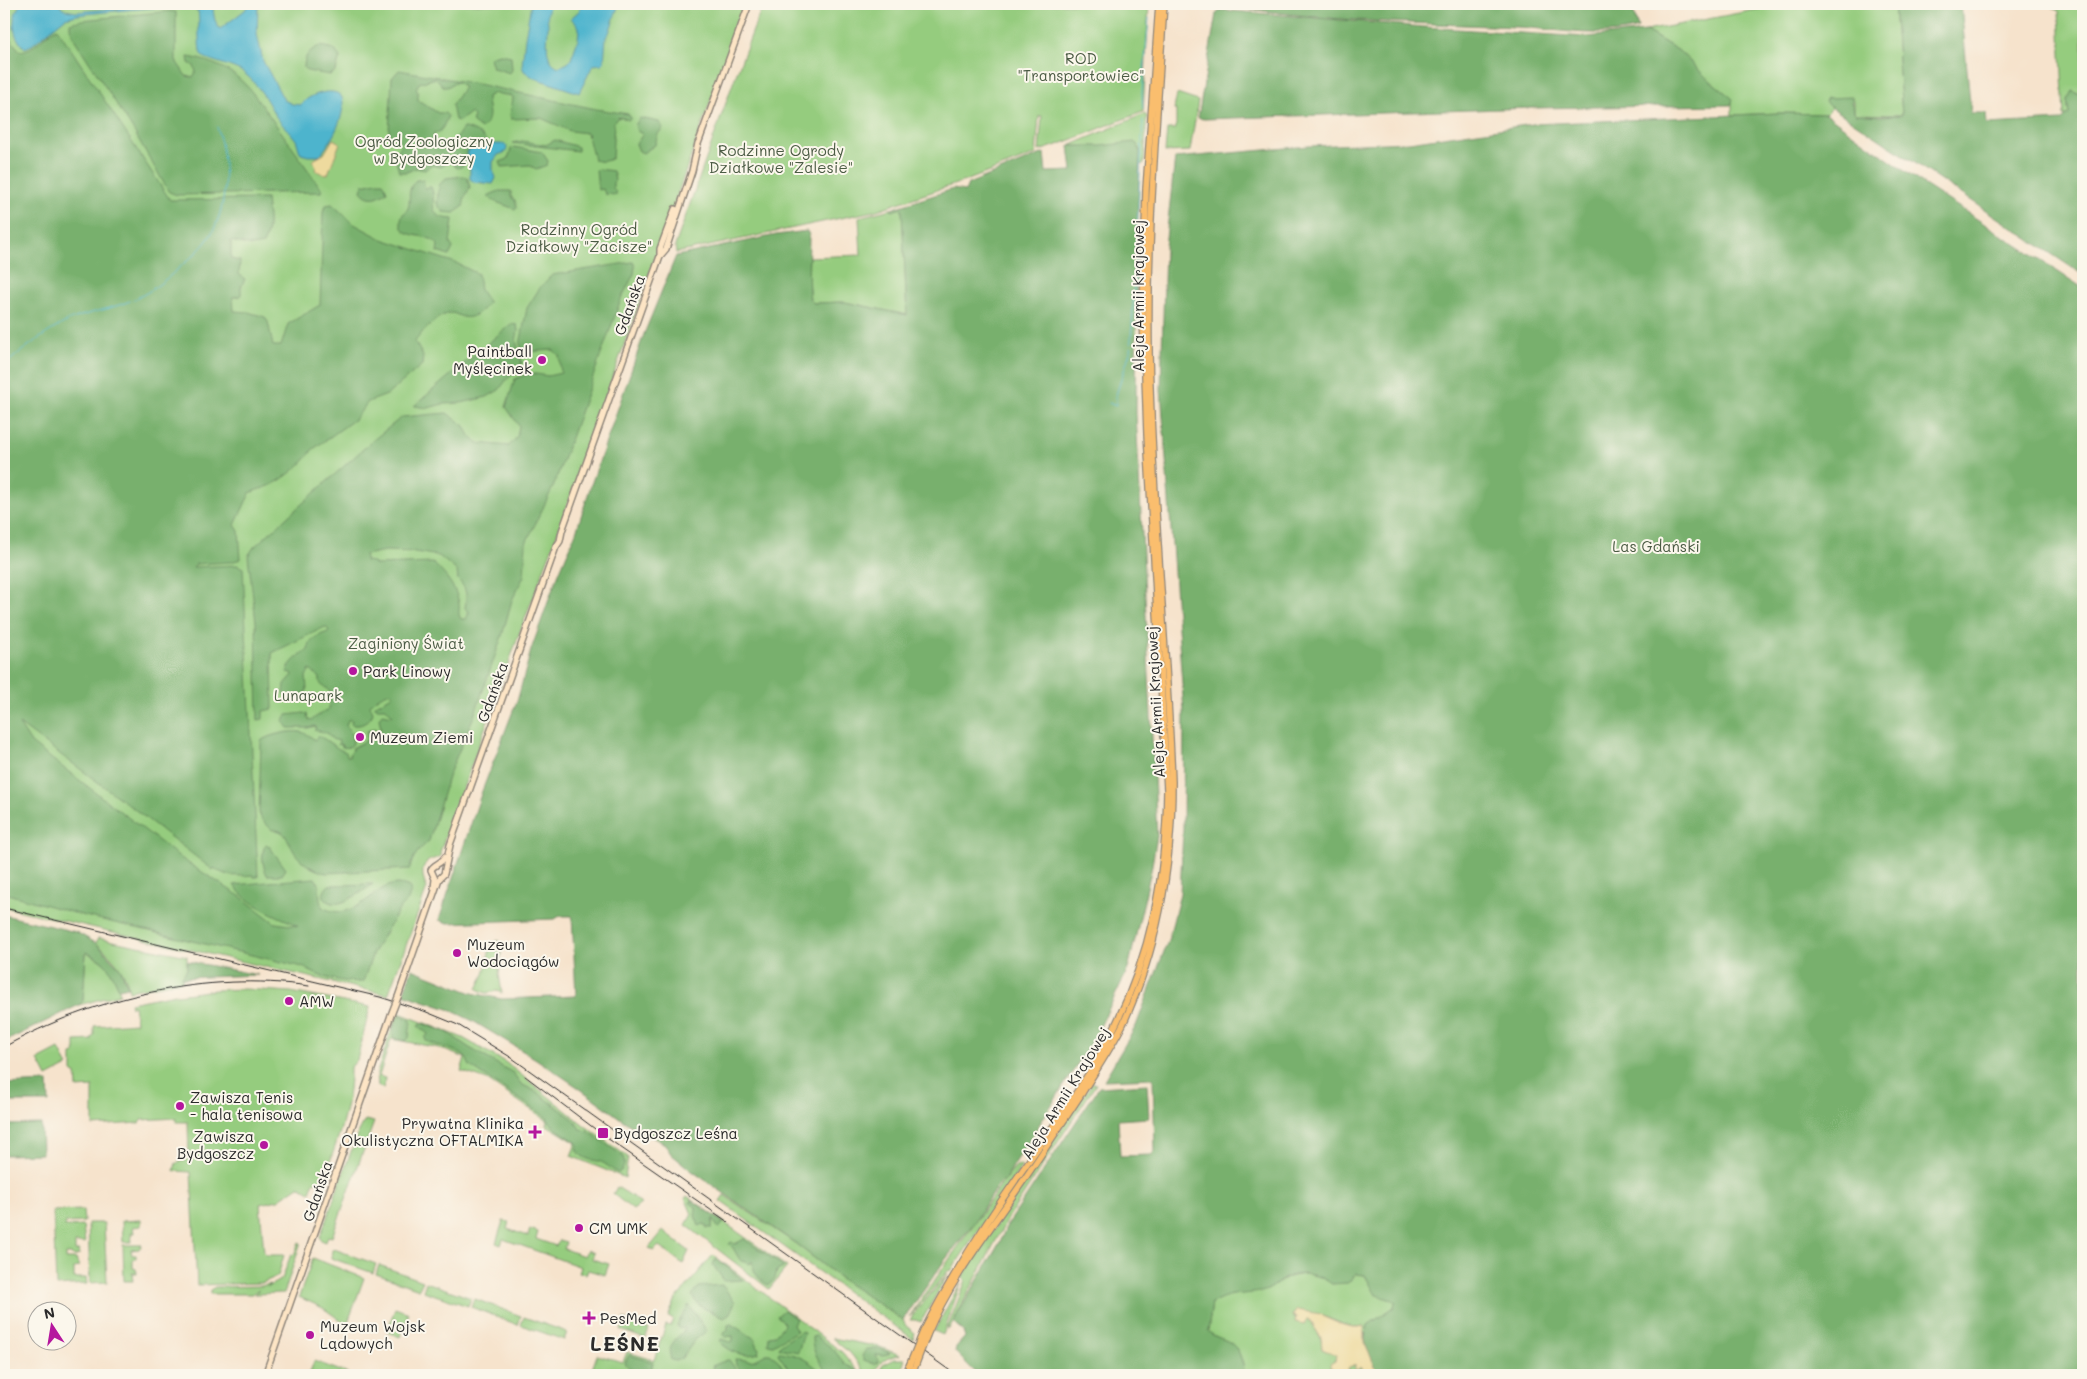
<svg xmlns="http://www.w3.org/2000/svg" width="2087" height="1379" font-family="Mali,sans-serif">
<rect width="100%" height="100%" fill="#fbf7ec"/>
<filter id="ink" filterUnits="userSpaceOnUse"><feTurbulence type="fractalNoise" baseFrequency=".02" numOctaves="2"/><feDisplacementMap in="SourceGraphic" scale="10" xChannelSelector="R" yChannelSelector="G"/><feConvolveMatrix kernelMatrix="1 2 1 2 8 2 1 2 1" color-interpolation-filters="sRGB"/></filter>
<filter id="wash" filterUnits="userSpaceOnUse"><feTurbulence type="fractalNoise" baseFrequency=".0096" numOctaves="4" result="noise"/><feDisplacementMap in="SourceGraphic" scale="20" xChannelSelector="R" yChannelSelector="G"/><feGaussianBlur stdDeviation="1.12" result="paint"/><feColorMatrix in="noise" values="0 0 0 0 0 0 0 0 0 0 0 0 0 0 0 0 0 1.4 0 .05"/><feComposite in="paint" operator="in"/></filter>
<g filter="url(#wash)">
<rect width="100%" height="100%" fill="#f6e3cc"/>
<path fill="#95cc7e" stroke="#607c54" d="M4,4H745L551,551L521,629L440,852L441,856C437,858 429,860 427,862C420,867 423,882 427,888L388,995L4,907Z
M763,4H1149L1143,112C1108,124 1075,140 1039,151L1042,116H1039L1036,154L968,180L874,211L676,253L675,246L733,83Z
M1785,4H1894L1902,115L1856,114L1854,112V100L1827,98L1828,105L1832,108L1826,114L1780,113L1732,115V99L1706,77L1679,51L1646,31Z
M2043,4H2083V92L2080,95L2072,91L2067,100L2069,114L2064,117L2059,11Z
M1177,94L1198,101L1190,151L1165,152L1167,129H1176V110L1174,109Z
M1144,114L1147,116L1144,164L1139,165V147L1069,146Z
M902,208L907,315L845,302L813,303L810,300L808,281L809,257L861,255L859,217L891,209L892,210Z
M98,938L187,956V969L182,981L129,991C127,972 111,955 96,943Z
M498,940L502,948L499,974L502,993L497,991L486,993L477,989L484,974L491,945Z
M86,952C108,963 114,970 120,994L79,1005L83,1001Z
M245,989L291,992L370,1007L357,1060L350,1068C351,1109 335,1146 322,1184L314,1181L310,1192L299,1186L278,1200L260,1204L264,1253L267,1255H284L278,1276L262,1283L197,1285L191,1172L174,1171L176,1163L189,1159L188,1122H176V1118L142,1120L139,1123L93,1126V1087L77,1088L76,1073L72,1072V1055L75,1054V1041L92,1040V1037L94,1036V1026L136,1023L134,1006L131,1007L130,1003L175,994L177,995L215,990Z
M397,1012L463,1038L505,1062L584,1125L628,1157L625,1178L571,1156L576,1143L547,1125L548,1121L487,1080L461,1071L465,1058L439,1048L391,1039L379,1076L385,1078L384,1089L378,1086L377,1073Z
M59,1049L68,1066L47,1077L38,1060Z
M1092,1083L1096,1084L1008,1218L949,1329H947L966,1280L962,1277Z
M365,1120L374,1122L332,1237L328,1236L326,1242L321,1240L320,1237L357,1135Z
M1020,1165L1022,1166L951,1271L949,1270L909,1317L1008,1175L1016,1166Z
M617,1187L633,1197L641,1204L633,1210L613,1194Z
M724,1195L796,1244L841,1279L903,1320L906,1326L915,1333L913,1339L720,1201Z
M687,1196L787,1267L769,1289L686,1225L692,1214L685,1198Z
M83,1210L84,1222L65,1223V1227L83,1226L85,1243H75V1251H79V1255L73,1257L71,1254H66V1259H76L79,1267L74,1268V1278H86L87,1284L56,1286L53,1211Z
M141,1220V1226L133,1227L134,1233H131L132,1242H123L122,1221Z
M503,1221L509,1222L507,1229L528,1236L530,1229L538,1232L536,1239L556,1246L559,1240L566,1242L564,1249L584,1256L587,1250L594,1253L592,1259L609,1264L605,1275L588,1270L586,1274L579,1273L581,1267L503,1239L501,1245L496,1243Z
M88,1223H104L107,1282L90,1283Z
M663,1231L689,1251L683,1264L659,1246L653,1251L649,1248Z
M299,1242L301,1243L284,1293L255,1294L259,1290L252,1294H210V1290L215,1287L261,1286L270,1284L267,1287L282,1279L291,1254L294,1255Z
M123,1245H142L139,1249L131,1250L132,1255H136V1259H133V1268L136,1269L137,1273H132L133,1281H124Z
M334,1249L376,1264L373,1273L331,1258L332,1250Z
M713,1255L842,1352L861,1375H590L597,1355L623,1362L627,1352L654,1360L666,1325L671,1326L673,1319L668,1317L676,1299Z
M313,1258L364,1278L347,1325L323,1308L299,1297Z
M379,1265L423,1281L419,1289L376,1274Z
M1310,1273L1324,1278L1332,1284L1356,1274L1365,1275C1371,1288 1381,1296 1395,1301V1307L1368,1325L1365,1337L1364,1326C1347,1330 1338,1320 1321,1316C1312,1315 1302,1315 1293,1314L1292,1316L1304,1324L1307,1319H1309L1321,1338L1322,1349L1336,1355V1358L1330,1367L1347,1374L1348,1368L1356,1364L1357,1369L1363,1368L1366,1375H1245C1243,1365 1241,1352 1233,1345C1225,1338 1215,1339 1208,1331L1212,1303L1223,1296L1267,1290L1288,1277Z
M948,1274L921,1322L915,1320H910L916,1311Z
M426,1282L471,1298L468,1306L423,1291Z
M961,1282L943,1335L934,1331Z
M475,1299L521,1316L518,1325L471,1307Z
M395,1308L409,1313L400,1337L387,1332Z
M524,1317L567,1332L564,1340L521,1325Z
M623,1319L649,1329L645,1339L621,1330L625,1321Z
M832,1338L880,1347L900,1355C886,1357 879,1362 873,1375H866L852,1355Z
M895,1359H905L900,1375H877L883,1365Z
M314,1361L352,1375H309Z"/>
<path fill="#78b06d" stroke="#526e4c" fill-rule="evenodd" d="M1220,4H1631L1638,28C1599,39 1556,29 1516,27C1418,23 1317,22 1220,4Z
M1894,4H1961L1971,113H1986L1987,124L2062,120L2069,114L2067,100L2072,91L2079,95L2083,92V275L1828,105L1825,101L1827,98L1852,97L1854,112L1856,114L1880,116L1902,115Z
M1221,10L1424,27L1587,37L1646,31L1679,51L1706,77L1733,99L1731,105L1532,108L1204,119L1198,118L1216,14Z
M171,11L176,12V61L186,76L193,77L196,72L194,66L189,63L188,57C203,59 226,67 237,77C251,88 261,104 271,118C289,142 305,166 322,190L321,192L177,195L169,192L132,128L75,40L70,28V23L82,20Z
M57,28L170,200L266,199C268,216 271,229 263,244L252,246L231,241V259L240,261L239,274L245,279L241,287V296L233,297L234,311L248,312L265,317L268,322L273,346H281L288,324L320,305L323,212L326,205L332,204L354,224L382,239L456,263L478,274L480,290L489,303C482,310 473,320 463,317C459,316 455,313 451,313C440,313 420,333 415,342L423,356L422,365L387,395L368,402L355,419L312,450C306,462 282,481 269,486C263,489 257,489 250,493L235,525L239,531L241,559L231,562L196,564L193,567L237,565L243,568L258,877H254V875C239,876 227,878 214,868L213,870L133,808L19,724L31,743L185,861L241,897L275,923L298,926C278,915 247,906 234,885L315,878C322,885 317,899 323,908C363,926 377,871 409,887L411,891L408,900L400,908L373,953L363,982C343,982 320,979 303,967L85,916L4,893V42L11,40L20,51C36,50 43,34 57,28Z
M320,46L334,49L340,57L336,71L330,75L307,71L304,68C304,56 309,50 320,46Z
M500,54L511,56L512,70L510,73L493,68L490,58L492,56Z
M399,70L482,85L596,109L628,114L631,118L628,120L621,117L617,118L614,122L612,158C606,162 601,162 594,160L587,133L570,131L541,118L511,119L510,115L513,98L512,96L494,93L487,97C487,110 494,118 481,129L472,122L474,116L471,113L459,121L455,120L452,105L464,87L457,82L447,87H444L436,78L419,83L416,89L418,92V100L438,113H445L448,116C444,124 443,132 434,134V144L439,145L448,152L447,163L441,167L431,165L425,170L416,168L407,172H399L396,160L401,141L390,136L389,131L392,78Z
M1780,113L1826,114L1917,180L2083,288V1375H1379L1364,1342L1368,1325L1394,1307L1395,1301L1376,1295L1365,1275L1356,1274L1348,1283L1332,1284C1319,1275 1304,1271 1288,1277C1280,1280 1273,1288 1265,1291C1244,1296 1232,1291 1212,1303L1208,1331C1215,1339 1226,1338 1233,1345C1241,1352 1243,1365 1245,1375L977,1374L955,1352L956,1347L965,1337L963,1331L954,1323L956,1317L1000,1242L1006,1227L1099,1087L1147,1084L1149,1118L1118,1120L1120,1156L1151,1155L1155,1151L1153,1078L1104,1080L1136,1026L1168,941L1180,894L1183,829L1184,712L1161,389L1165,247L1175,158L1309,146L1409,142L1533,124Z
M640,118L659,122L663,128L658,134L655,145L643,153L639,151L636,144L643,134L637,131L635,125Z
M463,128C470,128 484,135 487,142L471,145L467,149L468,161L461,167L457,168L452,163C451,148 454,140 463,128Z
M555,140L575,146L578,147V151L512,143L522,141L546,145Z
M1134,142L1138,145L1140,151L1137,240L1136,413L1157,836L1151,871L1128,969L1097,1033L1005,1179L995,1189L974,1223L945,1260L903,1320L841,1279L795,1243L692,1171L671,1154L665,1144L628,1124L579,1088L536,1059L471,1020L448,1009L403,994L412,969L472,993L502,999L576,996L572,916H560L555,919L448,923L439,920L482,791L518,698L531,650L554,585L576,532L592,482L644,334L676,256L776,235L807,231L809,235C809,257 807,279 810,300L814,303L845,302L907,315L902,211V208L892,211L891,209L953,189L965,191L968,184L1044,153L1046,172L1072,171L1069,146H1100Z
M514,147L542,152L548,161L547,165L536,169L529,165L502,167L500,162L508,159L511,149Z
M598,169L613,171L615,180L613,183V189L616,192V195L605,194L603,189L598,190L596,170Z
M463,176L467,177L470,187L465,197L463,207L454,213L443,212L437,204L439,185L446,178Z
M416,180H423L425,188L431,187C438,201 424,218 453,219L450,243L453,248L449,256L437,252L438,245C429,230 394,243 402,215C416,206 403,192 416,180Z
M376,182H383L387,191C379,198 368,201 361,191L363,185Z
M499,191H511V197L515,200L517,208L515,209L496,202L487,196Z
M633,262L635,266L634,274L621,299L554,485L526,543L524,576L512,600L502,636L474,716L449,774L429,841C420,849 412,856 410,869L326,873C315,870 306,866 298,857C288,846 289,829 272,830L262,820L259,813L261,741C267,735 292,730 301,732C306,733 311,737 315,740L318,736C329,740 335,749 346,752L347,756H350L349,754L353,750L352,748L366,741L367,731L375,728L378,731L381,729L379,718L382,714L393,716L386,708H378L374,706L392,696V694L391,692C382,695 376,698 370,705L373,713C370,722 359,728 351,724L352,720H348L346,725L352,734L353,744C349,748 347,748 342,747L341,744L338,745L339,741L332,739L327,733L314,730L316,728L315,726L308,728H288L283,721L287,715L304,713L307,714L308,719L311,720L329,709L331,692C325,685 319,688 320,678L310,670L306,676L307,691L300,695L286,696L284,694L285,684L293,675L292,673L287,672C290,661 299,656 308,650C310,638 317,636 328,632L329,630L325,627L272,653L273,709L263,711V719L258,720L256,622L248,556L254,547L372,441L402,417L447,413L465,426L470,436L477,443L509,446L517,437L519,426L506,407L515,379L530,373L548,376L561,373L559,355L553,350L525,352L520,345L527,308L541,286L552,275ZM385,551L415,552L439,556L457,571L458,580C467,588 467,596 465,608L469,612L466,619H461C457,613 460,611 459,604C457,588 444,573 433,563L375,565L373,562L365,561V555Z
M511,324L517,325L518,331L516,341L522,362L518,371L507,379L499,390L487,397L461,403L443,404L428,408L414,406Z
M266,844L269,846L286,869L282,875H267C263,867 260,852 266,844Z
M373,884C370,887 348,901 343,902C329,907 316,897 329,885Z
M4,915L76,932L96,943L120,968L128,987L119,989C110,968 107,962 86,952L83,1001L79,1005L4,1042Z
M187,961L258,975L181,978L187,969Z
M401,1015L411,1020L409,1038L406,1041L393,1038C392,1031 394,1019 401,1015Z
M421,1023L447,1032L468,1047L513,1073L521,1084L537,1092L573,1119L580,1129L588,1131L623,1156C625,1163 625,1169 618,1173C613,1171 610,1167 605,1164C596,1158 585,1163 577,1150L578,1145L576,1142L555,1128L546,1117L470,1066C468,1063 468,1061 466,1058C460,1050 434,1045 426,1041L425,1038L428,1034L418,1026Z
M48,1082L49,1102H4V1084Z
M41,1124L42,1154L4,1155V1125Z
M692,1200L723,1222V1224L718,1228L713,1219L712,1228H707L704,1224L699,1226L695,1216L696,1207L690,1203Z
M744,1239L783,1266V1268L777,1271L775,1278L769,1285C759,1281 753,1272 752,1261L749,1264L740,1260L733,1248L729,1244L731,1242L735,1244Z
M715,1260H718L743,1280L724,1281L713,1265Z
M722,1285L735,1302L729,1315L724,1318C713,1311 697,1309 692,1295L699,1287Z
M689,1305L707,1331L696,1339L681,1359L676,1361L671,1360C667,1346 675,1339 684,1331L685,1328L679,1329L677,1325Z
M784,1310L796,1319L793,1324L797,1331L773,1345L768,1344L769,1336L775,1335L784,1325L783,1321L777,1316Z
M731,1324L755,1339L759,1350L758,1353C744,1358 730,1352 720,1342L721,1339L731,1342L733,1339V1336L726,1337L723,1334L728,1329V1325Z
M802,1331L804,1333L798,1352L779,1348L780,1345Z
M816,1336L833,1349L845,1364L857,1371L858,1375H829C821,1364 811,1351 812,1337Z
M866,1349H880L890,1353L884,1356L876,1355L879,1362L874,1364L864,1360L862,1356Z
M779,1352C799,1354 810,1361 824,1375H793L778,1354Z
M766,1354H770L778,1360L788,1375H743L736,1365L735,1359C755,1360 749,1364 766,1354Z
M629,1355L653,1362L650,1375C642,1375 629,1370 625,1363Z
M727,1360H729L740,1375H715L712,1366Z"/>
<path fill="#eeda9e" stroke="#8c8264" d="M333,139L340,143L328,174L325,175L315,170L316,167L313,160L324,154Z
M1297,1310L1321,1314L1322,1316C1336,1322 1350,1330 1364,1326V1342L1379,1375H1366L1361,1367L1355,1371V1364L1348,1368L1347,1374L1344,1372L1339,1373L1330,1367V1364L1335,1361L1336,1355L1322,1349L1321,1338L1309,1319H1307L1304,1324L1295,1322L1296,1317L1292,1316Z"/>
<path fill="#4eb4cd" stroke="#3c707c" d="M21,4H57L66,10L76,12L165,4H213C213,11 214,23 220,29L245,10L249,4H260L258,8L257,34L263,61L284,100L292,104L301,105C303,104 304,101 306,100C315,92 344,85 343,104C343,121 330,144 319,156H308L301,154C298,149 298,144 296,140C290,131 279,123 274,113C266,99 258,84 244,73C234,66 207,60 202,56C197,50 200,21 198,11C185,2 98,13 77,15L65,18L32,45L25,48C12,37 10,16 21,4Z
M531,4H550C546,15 548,17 548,27C548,40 543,61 559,67L568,63L571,59L578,40L579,27L571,18L579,11L582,4H619L609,33L606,37L604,62L602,64L593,65L579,93L534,78L524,71L522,66L525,38Z
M492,144H505L507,147L506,152L498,155L493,162V170L496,178L493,184L474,182L470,179V159L467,153L469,150Z"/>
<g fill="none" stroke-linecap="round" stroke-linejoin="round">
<path stroke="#4eb4cd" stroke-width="1" d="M1143,109L1142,92L1149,18
M4,367C15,353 56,326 72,319C94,311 116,308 137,298C152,291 165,280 177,270C190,258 205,247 213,231C229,200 227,160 217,127
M1109,403L1116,406V395L1130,352L1132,326L1143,120"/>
</g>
</g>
<g filter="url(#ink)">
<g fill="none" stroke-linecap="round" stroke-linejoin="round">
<defs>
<path id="secondary" d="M698,144L749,4
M660,256V249L675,209
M434,888L435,879L431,870C434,864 441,864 445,857
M398,997L439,879L444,874L450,845L556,547L560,541L562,531L660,256L666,249L692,171L698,143
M265,1375L391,1015"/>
<path id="primary" d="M923,1332C954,1271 991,1214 1031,1158C1059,1118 1089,1078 1111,1034C1151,956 1166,877 1167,790L1147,434L1143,316L1146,189L1159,4
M927,1335C950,1280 988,1232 1021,1184C1042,1154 1062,1123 1082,1093C1096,1070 1111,1048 1123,1024C1159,947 1172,866 1172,782C1167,650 1154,519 1150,387C1145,259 1156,131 1164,4
M905,1375L909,1366"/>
</defs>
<use href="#secondary" stroke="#90877c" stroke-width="8"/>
<use href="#primary" stroke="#90877c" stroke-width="8"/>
<use href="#secondary" stroke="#fde5c5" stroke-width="5"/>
<use href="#primary" stroke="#fabe6e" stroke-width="5.5"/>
<path stroke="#2b2b2b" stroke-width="1" d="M4,908L380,997L424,1011L458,1025L512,1058L956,1375
M4,1047C93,997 207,971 309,986
M525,1076L607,1138L728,1222"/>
<defs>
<path id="secondary-bridge" d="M391,1015L398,997"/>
<path id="primary-bridge" d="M909,1366L923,1332
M914,1369L927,1335"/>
</defs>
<use href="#secondary-bridge" stroke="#90877c" stroke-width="8" stroke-linecap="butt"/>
<use href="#primary-bridge" stroke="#90877c" stroke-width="8" stroke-linecap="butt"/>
<use href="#secondary-bridge" stroke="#fde5c5" stroke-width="5"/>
<use href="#primary-bridge" stroke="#fabe6e" stroke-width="5.5"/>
</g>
</g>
<g fill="#b5179e" stroke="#fbf7ec" stroke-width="2">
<circle cx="542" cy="360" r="5"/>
<circle cx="353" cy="671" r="5"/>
<circle cx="360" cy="737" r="5"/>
<circle cx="457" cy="953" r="5"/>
<circle cx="289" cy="1001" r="5"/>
<circle cx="180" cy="1106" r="5"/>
<path d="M532.5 1124.5h5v5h5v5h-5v5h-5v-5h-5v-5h5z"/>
<rect x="597" y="1127" width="12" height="12" rx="2.5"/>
<circle cx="264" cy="1145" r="5"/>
<circle cx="579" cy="1228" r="5"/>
<path d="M586.5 1310.5h5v5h5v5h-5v5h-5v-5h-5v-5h5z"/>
<circle cx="310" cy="1335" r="5"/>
</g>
<g text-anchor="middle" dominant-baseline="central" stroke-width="4" stroke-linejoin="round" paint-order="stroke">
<g font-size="15" fill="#4b5b44" stroke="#fbf7ec">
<text x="1081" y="58">ROD<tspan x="1081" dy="17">"Transportowiec"</tspan></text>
<text x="424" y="141">Ogród Zoologiczny<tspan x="424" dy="17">w Bydgoszczy</tspan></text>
<text x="781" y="150">Rodzinne Ogrody<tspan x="781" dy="17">Działkowe "Zalesie"</tspan></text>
<text x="579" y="229">Rodzinny Ogród<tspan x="579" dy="17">Działkowy "Zacisze"</tspan></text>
<text x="1656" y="546">Las Gdański</text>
<text x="406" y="643">Zaginiony Świat</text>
<text x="308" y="695">Lunapark</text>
</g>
<g font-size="15" fill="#2b2b2b" stroke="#fbf7ec">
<text transform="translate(1138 296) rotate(-90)">Aleja Armii Krajowej</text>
<text transform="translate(629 305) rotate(-70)">Gdańska</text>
<text transform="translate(492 692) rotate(-70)">Gdańska</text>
<text transform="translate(1155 702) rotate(-93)">Aleja Armii Krajowej</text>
<text transform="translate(1065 1093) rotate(-58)">Aleja Armii Krajowej</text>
<text transform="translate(317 1191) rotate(-71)">Gdańska</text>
</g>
<g font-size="15" fill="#2b2b2b" stroke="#fbf7ec" text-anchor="start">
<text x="532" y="351" text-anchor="end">Paintball<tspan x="532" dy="17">Myślęcinek</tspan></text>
<text x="363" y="671">Park Linowy</text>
<text x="370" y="737">Muzeum Ziemi</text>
<text x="467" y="944">Muzeum<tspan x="467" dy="17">Wodociągów</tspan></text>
<text x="299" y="1001">AMW</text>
<text x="190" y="1097">Zawisza Tenis<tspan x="190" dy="17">- hala tenisowa</tspan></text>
<text x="524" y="1123" text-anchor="end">Prywatna Klinika<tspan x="524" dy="17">Okulistyczna OFTALMIKA</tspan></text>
<text x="614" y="1133">Bydgoszcz Leśna</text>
<text x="254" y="1136" text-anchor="end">Zawisza<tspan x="254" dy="17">Bydgoszcz</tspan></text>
<text x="589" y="1228">CM UMK</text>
<text x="600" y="1318">PesMed</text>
<text x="320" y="1326">Muzeum Wojsk<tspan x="320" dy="17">Lądowych</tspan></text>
</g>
<g font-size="20" font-weight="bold" letter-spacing="1" fill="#2b2b2b" stroke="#fbf7ec">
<text x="625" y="1343">LEŚNE</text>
</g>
</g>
<rect width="2087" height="1379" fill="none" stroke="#fbf7ec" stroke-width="20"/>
<g transform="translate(52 1326) rotate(348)"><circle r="24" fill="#fbf7ec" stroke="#a8a59f"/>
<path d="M0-4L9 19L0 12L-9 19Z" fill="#b5179e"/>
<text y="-8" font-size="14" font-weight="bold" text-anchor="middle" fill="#2b2b2b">N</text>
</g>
</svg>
